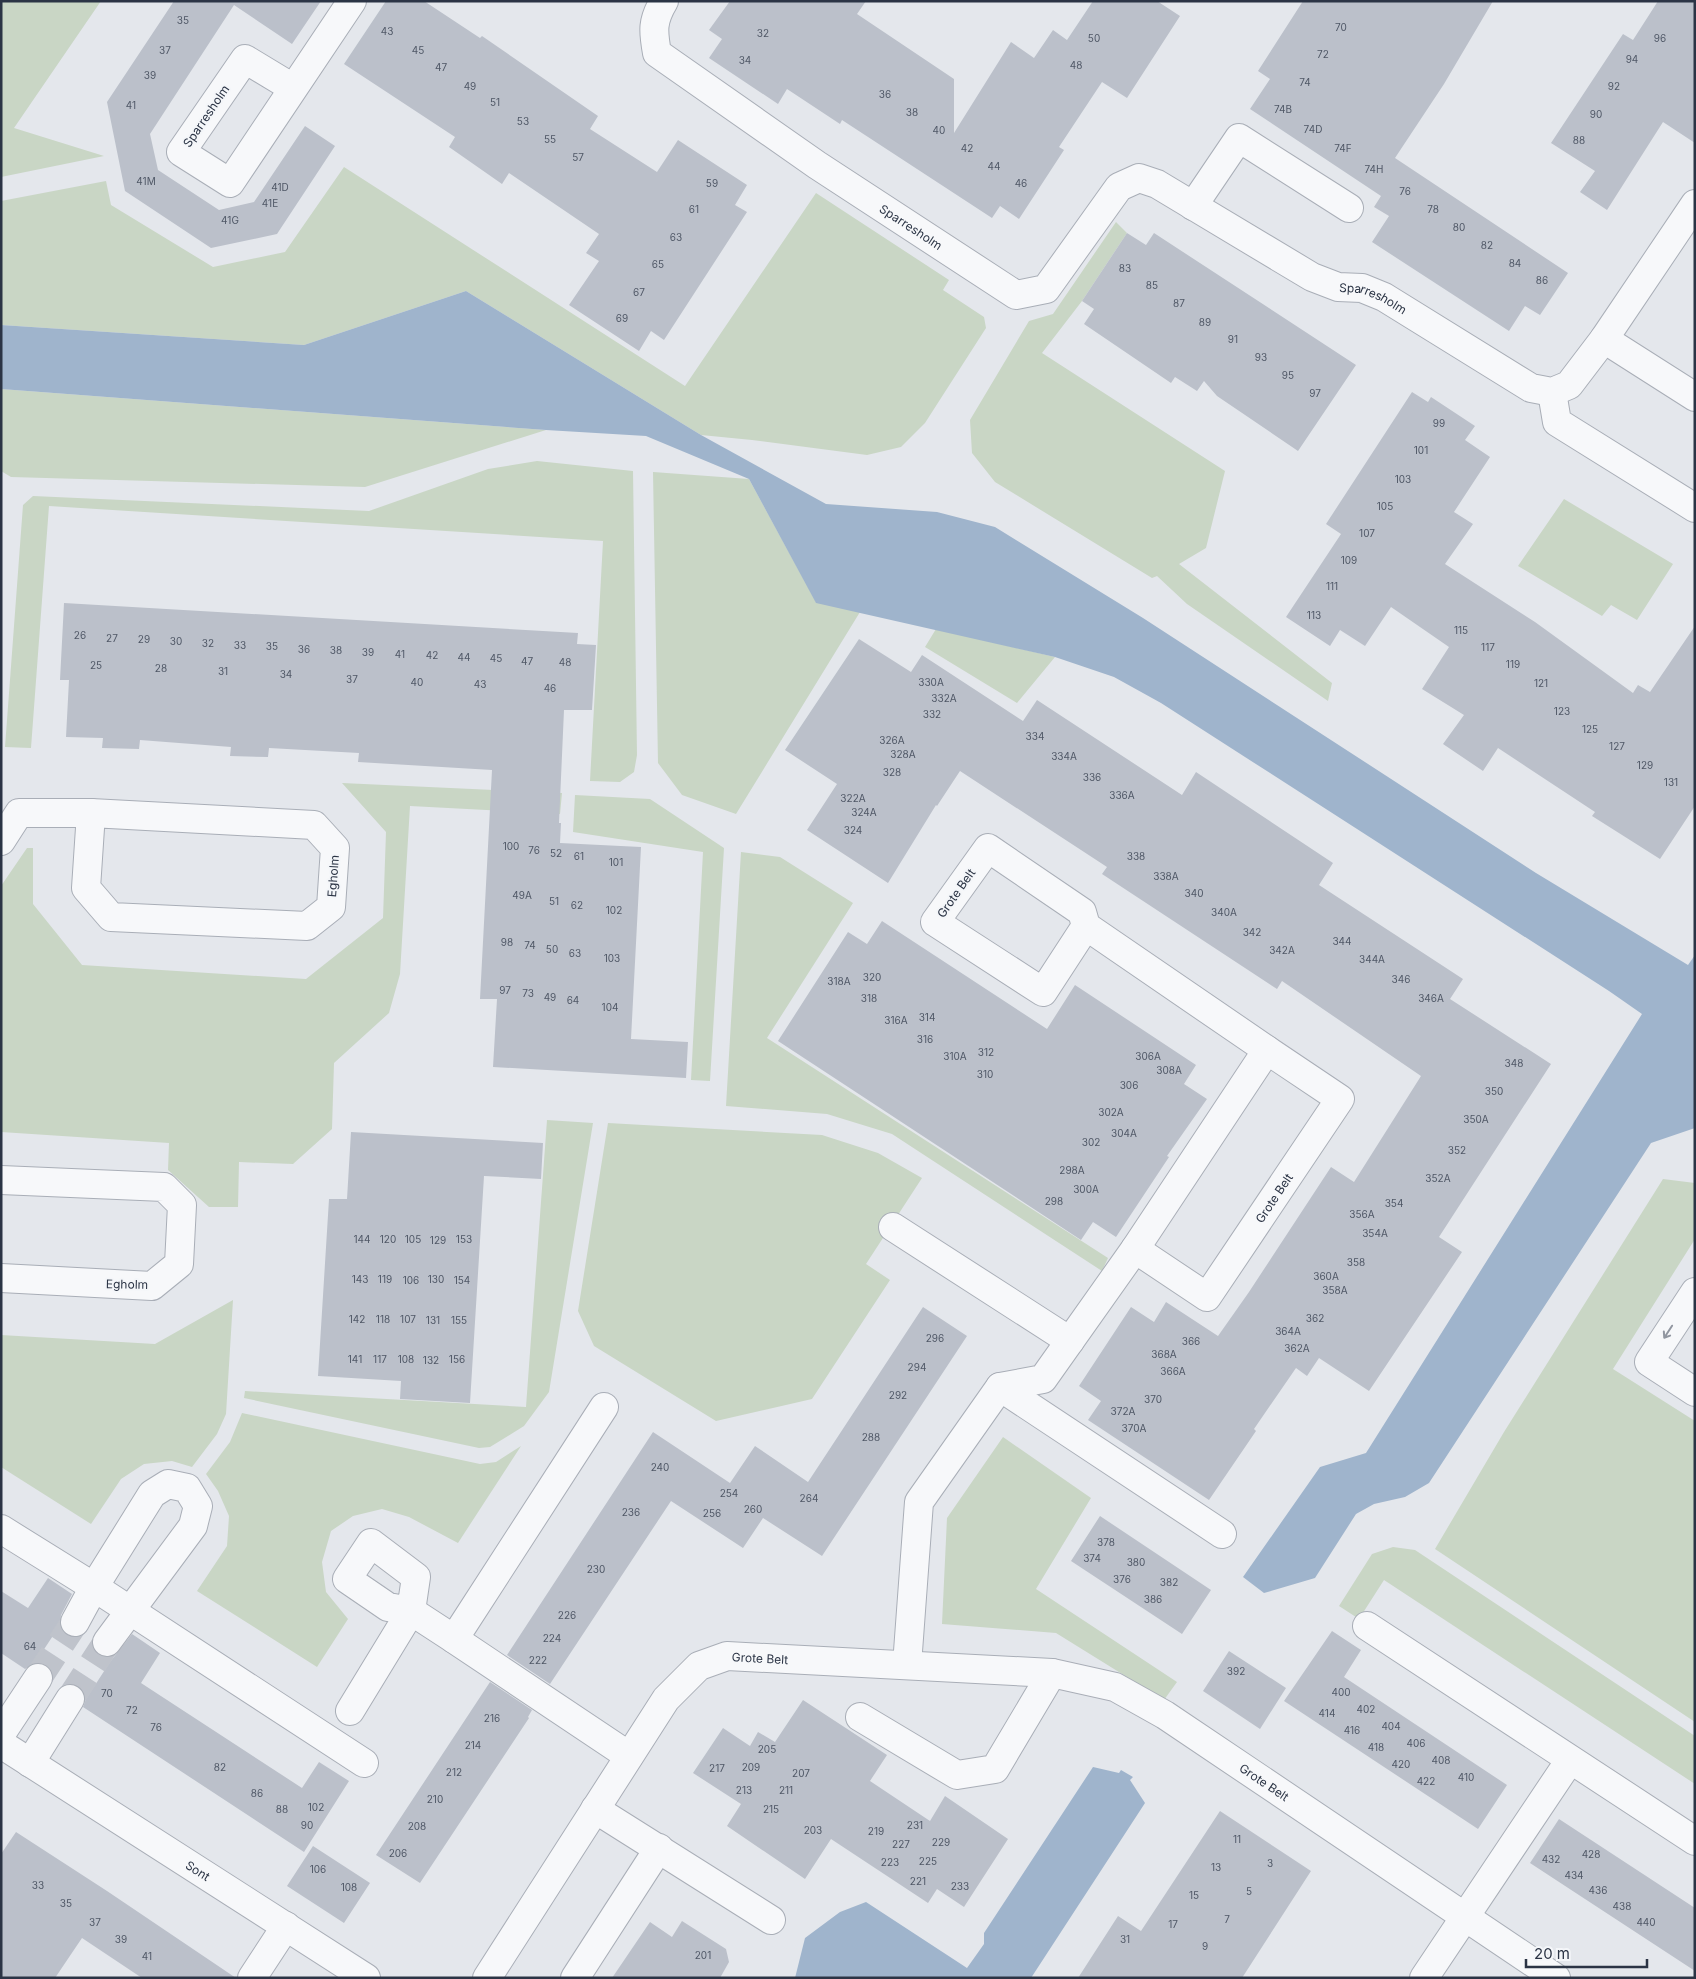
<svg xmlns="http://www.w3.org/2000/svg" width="1696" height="1979" font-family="Inter,sans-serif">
<rect width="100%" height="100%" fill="#e4e7ec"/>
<path fill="#c9d6c5" d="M1,1H101L14,128L104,156L1,177Z
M344,167L685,386L816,193L949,280L943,290L984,317L986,328L925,423L901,447L867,455L752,440L701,435L466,291L304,345L1,325V201L106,181L111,205L213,267L285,252Z
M1116,222L1127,233L1082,301L1042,353L1225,471L1206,548L1179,564L1332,683L1328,701L1187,604L1157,576L1152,578L995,482L972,453L970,420L1029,321L1053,314Z
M1,389L546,430L365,487L11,477L1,471Z
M537,461L633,471L637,755L634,772L620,782L590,781L603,541L49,506L31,748L5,747L23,505L33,496L369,511L488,469Z
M653,472L749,479L816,602L860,612L736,814L682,795L658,763Z
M1564,499L1673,564L1637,620L1611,605L1602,616L1518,566Z
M936,629L1055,657L1017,703L925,647Z
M342,783L562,793L560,814L410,806L400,974L389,1013L334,1063L332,1129L293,1164L239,1162L238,1207H209L168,1170L169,1143L1,1132V886L27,848H33V904L82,965L306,979L383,918L386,832Z
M575,795L650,799L724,848L710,1081L691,1080L703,852L573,832Z
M741,852L780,857L853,903L767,1038L1108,1258L1102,1271L892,1134L827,1114L726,1106Z
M547,1120L593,1123L549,1392L524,1426L490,1447L479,1448L244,1398L245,1391L526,1407Z
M608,1123L822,1135L878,1153L922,1178L866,1264L890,1280L812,1399L716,1421L594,1346L578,1311Z
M1663,1179L1695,1183V1239L1613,1369L1695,1421V1722L1435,1549L1504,1432Z
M233,1300L226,1414L217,1434L192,1467L172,1461L144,1464L121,1479L91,1524L1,1467V1335L155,1344Z
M242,1413L480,1464L496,1462L521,1446L458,1543L409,1517L382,1509L353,1516L331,1531L322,1562L326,1592L348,1619L317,1667L197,1591L227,1546L229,1516L218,1491L206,1474L230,1442Z
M1003,1437L1091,1498L1036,1589L1177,1682L1164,1700L1056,1633L942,1624L947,1518Z
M1393,1547L1415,1550L1695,1736V1784L1384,1580L1359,1619L1339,1606L1372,1554Z"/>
<path fill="#9fb4cc" d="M466,291L701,435L826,504L937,512L995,527L1143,618L1536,873L1688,965L1695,955V1128L1651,1143L1429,1483L1405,1497L1374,1504L1356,1514L1315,1578L1264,1593L1243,1577L1320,1467L1366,1453L1642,1014L1609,991L1161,703L1114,677L1055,657L816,603L749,479L646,436L546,430L1,389V325L304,345Z
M1093,1767L1119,1773L1121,1770L1133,1777L1130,1780L1145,1803L1031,1978H795L805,1938L840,1912L866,1902L967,1968L984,1944V1933Z"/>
<path fill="#bbc0ca" d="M174,1H321L292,44L234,5L150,134L158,170L219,210L254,202L305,126L335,146L277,234L211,248L125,191L107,102Z
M386,1H424L480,38L482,36L598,116L590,129L657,172L678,140L747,185L735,205L747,212L664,340L651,331L639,351L569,305L599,261L586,253L599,234L509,173L502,184L449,147L455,137L344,64Z
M730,1H866L857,14L954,79V133L1011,42L1034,58L1053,30L1067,40L1093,1H1157L1180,16L1127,98L1102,82L1059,147L1064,150L1019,219L1000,206L992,218L842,120L840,124L787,89L778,104L709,58L722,39L709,30Z
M1303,1H1493L1444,84L1395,158L1568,273L1540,315L1525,306L1509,331L1372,242L1389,216L1374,207L1381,196L1250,109L1270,79L1258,71Z
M1658,1H1695V143L1663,122L1607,210L1580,192L1595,171L1551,143L1623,34L1633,40Z
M1127,233L1146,245L1154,233L1356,365L1298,451L1217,396L1204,381L1197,391L1175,377L1171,383L1084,324L1094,309L1082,301Z
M1412,392L1428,402L1431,397L1475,426L1465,440L1490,457L1454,512L1473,524L1445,564L1535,622L1633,693L1638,685L1650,692L1695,626V806L1660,859L1592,816L1595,812L1498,748L1483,771L1443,744L1464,715L1422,689L1449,647L1391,607L1365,646L1340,630L1330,646L1286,617L1341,534L1326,524Z
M64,603L578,633L577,644L596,645L592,710H564L559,823H561L560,843L641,847L631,1039L688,1042L686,1078L493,1067L497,999H480L492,770L358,762L359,753L269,748L268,757L230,756L231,747L140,740L139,749L102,748L103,738L66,737L69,680H60Z
M859,639L911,672L922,655L1023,721L1037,700L1182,795L1196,772L1333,863L1319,885L1463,979L1450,999L1551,1064L1439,1237L1462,1252L1369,1391L1319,1358L1307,1376L1296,1368L1254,1429L1256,1431L1209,1500L1088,1420L1101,1401L1079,1386L1131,1307L1154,1322L1166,1302L1218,1336L1249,1292L1331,1167L1354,1182L1421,1076L1282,981L1277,989L1102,874L1107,867L960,771L937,806L936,805L888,883L807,830L837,784L785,750Z
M882,921L1047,1029L1075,985L1196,1065L1184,1084L1207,1099L1167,1156L1169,1157L1116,1237L1093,1222L1081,1240L778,1041L848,932L867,944Z
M351,1132L543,1143L541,1179L484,1176L470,1403L400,1399L401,1381L318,1376L329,1199H347Z
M923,1307L967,1336L822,1556L763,1518L743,1548L671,1501L550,1684L507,1655L653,1432L730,1483L755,1446L808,1482Z
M1100,1516L1211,1590L1182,1634L1071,1561Z
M48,1578L72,1594L61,1615L60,1625L35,1663L25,1669L1,1653V1591L28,1608Z
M1332,1631L1361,1650L1344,1677L1507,1785L1478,1829L1284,1701Z
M132,1634L160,1653L141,1683L302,1788L319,1762L349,1781L304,1852L83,1707L86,1699L110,1662Z
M1229,1651L1286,1688L1260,1729L1203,1691Z
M490,1682L532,1710L528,1717L529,1718L420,1883L376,1855Z
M803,1700L887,1755L870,1781L930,1821L945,1796L1008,1839L964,1907L937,1889L928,1903L831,1839L805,1879L727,1826L741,1804L693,1773L723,1728L750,1746L758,1732L775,1742Z
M1220,1811L1311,1871L1242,1978H1078L1118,1916L1141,1931Z
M1559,1819L1695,1908V1971L1530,1863Z
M16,1832L107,1891L236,1978H142L82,1938L55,1978H1V1854Z
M313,1846L370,1883L344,1923L287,1886Z
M682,1921L726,1949L729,1962L720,1978H612L650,1922L672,1937Z"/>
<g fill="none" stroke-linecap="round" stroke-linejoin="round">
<path stroke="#bfc3cb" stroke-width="28" stroke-dasharray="28 14" stroke-linecap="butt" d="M38,1678L75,1622
M70,1699L107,1642"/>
<defs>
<g id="minor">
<path id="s1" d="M664,1C652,21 653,31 657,53L817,165L1016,295L1046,289L1119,187L1139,178L1157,184L1312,277L1338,287L1362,288L1384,297L1531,388L1552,392L1569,385L1604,339L1695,204"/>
<path d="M293,88L245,59L181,152L230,183L352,1"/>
<path d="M1193,206L1239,138L1349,208"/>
<path d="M1604,339L1695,397"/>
<path d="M1552,392L1557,422L1695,508"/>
<path d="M91,813L314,825L335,848L331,907L307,926L111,917L86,888Z"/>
<path d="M1,841L19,813H91"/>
<path d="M1,1180L164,1187L182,1205L179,1264L152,1286L1,1278"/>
<path d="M893,1227L1070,1341"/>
<path id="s2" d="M1135,1249L1207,1297L1340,1099L1267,1050"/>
<path d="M1695,1292L1649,1362L1695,1392"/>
<path d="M1000,1387L1222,1534"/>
<path d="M604,1407L454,1639L629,1756"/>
<path d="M1,1529L94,1587L364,1763"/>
<path d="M371,1543L416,1577L411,1611L388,1607L347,1579Z"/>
<path d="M75,1622L94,1587L152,1494L168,1484L187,1488L198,1506L193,1526L107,1642"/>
<path d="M1367,1626L1695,1841"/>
<path d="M907,1665L919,1502L1000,1387L1043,1379L1135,1249L1267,1050L1086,926L1082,912L988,848L935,922L1043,992L1086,926"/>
<path d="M350,1711L411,1611L454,1639"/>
<path d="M860,1717L957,1775L995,1769L1052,1673"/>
<path d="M1,1734L38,1678"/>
<path id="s3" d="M1,1744L366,1978"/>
<path d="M30,1763L70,1699"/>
<path d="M595,1809L771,1920"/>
<path d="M252,1978L286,1926"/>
<path id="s4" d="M487,1978L666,1699L699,1666L727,1656L1052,1673L1115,1687L1165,1715L1556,1978"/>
<path d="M575,1978L659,1848"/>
<path d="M1424,1978L1570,1760"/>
</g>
</defs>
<use href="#minor" stroke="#a9aeb7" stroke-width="30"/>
<use href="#minor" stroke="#f7f8fa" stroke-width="28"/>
</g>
<defs><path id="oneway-shaft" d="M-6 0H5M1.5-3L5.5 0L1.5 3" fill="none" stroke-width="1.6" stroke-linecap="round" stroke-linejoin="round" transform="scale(1.25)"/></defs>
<use stroke="#9196a0" href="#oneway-shaft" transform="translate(1668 1332) rotate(123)"/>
<g text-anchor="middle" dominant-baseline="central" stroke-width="4" stroke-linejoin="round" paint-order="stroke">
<g font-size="10" fill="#4f5766">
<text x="183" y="20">35</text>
<text x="1341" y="27">70</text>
<text x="387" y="31">43</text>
<text x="763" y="33">32</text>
<text x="1094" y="38">50</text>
<text x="1660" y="38">96</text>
<text x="165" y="50">37</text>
<text x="418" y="50">45</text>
<text x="1323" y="54">72</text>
<text x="1632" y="59">94</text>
<text x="745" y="60">34</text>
<text x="1076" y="65">48</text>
<text x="441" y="67">47</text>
<text x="150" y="75">39</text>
<text x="1305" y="82">74</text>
<text x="470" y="86">49</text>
<text x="1614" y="86">92</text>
<text x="885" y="94">36</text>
<text x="495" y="102">51</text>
<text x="131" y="105">41</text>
<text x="1283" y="109">74B</text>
<text x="912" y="112">38</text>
<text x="1596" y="114">90</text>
<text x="523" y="121">53</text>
<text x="1313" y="129">74D</text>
<text x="939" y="130">40</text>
<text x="550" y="139">55</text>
<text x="1579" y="140">88</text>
<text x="967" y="148">42</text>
<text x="1343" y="148">74F</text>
<text x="578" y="157">57</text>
<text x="994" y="166">44</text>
<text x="1374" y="169">74H</text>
<text x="146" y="181">41M</text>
<text x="712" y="183">59</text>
<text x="1021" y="183">46</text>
<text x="280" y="187">41D</text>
<text x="1405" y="191">76</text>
<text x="270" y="203">41E</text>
<text x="694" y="209">61</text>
<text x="1433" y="209">78</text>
<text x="230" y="220">41G</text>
<text x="1459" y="227">80</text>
<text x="676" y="237">63</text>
<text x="1487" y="245">82</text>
<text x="1515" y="263">84</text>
<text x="658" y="264">65</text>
<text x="1125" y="268">83</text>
<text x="1542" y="280">86</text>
<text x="1152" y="285">85</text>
<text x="639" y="292">67</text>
<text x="1179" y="303">87</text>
<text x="622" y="318">69</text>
<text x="1205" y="322">89</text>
<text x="1233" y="339">91</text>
<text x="1261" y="357">93</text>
<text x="1288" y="375">95</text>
<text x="1315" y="393">97</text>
<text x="1439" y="423">99</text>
<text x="1421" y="450">101</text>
<text x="1403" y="479">103</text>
<text x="1385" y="506">105</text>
<text x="1367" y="533">107</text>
<text x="1349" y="560">109</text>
<text x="1332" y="586">111</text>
<text x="1314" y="615">113</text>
<text x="1461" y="630">115</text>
<text x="80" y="635">26</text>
<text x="112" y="638">27</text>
<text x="144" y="639">29</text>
<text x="176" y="641">30</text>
<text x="208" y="643">32</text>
<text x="240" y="645">33</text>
<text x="272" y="646">35</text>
<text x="1488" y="647">117</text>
<text x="304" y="649">36</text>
<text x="336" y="650">38</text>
<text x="368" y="652">39</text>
<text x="400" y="654">41</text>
<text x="432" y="655">42</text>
<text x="464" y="657">44</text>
<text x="496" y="658">45</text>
<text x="527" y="661">47</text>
<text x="565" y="662">48</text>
<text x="1513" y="664">119</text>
<text x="96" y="665">25</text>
<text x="161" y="668">28</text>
<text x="223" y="671">31</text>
<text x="286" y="674">34</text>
<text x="352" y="679">37</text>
<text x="417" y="682">40</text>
<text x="931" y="682">330A</text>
<text x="1541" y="683">121</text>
<text x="480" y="684">43</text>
<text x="550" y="688">46</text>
<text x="944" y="698">332A</text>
<text x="1562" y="711">123</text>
<text x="932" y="714">332</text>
<text x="1590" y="729">125</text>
<text x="1035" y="736">334</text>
<text x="892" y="740">326A</text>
<text x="1617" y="746">127</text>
<text x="903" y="754">328A</text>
<text x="1064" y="756">334A</text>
<text x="1645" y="765">129</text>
<text x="892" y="772">328</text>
<text x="1092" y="777">336</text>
<text x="1671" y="782">131</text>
<text x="1122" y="795">336A</text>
<text x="853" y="798">322A</text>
<text x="864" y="812">324A</text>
<text x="853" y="830">324</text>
<text x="511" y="846">100</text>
<text x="534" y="850">76</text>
<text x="556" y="853">52</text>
<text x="579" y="856">61</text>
<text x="1136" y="856">338</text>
<text x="616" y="862">101</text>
<text x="1166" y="876">338A</text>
<text x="1194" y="893">340</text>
<text x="522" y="895">49A</text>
<text x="554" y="901">51</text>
<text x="577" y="905">62</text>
<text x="614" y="910">102</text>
<text x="1224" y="912">340A</text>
<text x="1252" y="932">342</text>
<text x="1342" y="941">344</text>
<text x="507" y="942">98</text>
<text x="530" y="945">74</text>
<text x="552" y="949">50</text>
<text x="1282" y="950">342A</text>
<text x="575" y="953">63</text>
<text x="612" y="958">103</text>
<text x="1372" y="959">344A</text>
<text x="872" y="977">320</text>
<text x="1401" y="979">346</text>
<text x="839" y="981">318A</text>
<text x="505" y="990">97</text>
<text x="528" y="993">73</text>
<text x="550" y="997">49</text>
<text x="869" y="998">318</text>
<text x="1431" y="998">346A</text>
<text x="573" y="1000">64</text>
<text x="610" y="1007">104</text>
<text x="927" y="1017">314</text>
<text x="896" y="1020">316A</text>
<text x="925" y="1039">316</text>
<text x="986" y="1052">312</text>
<text x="955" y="1056">310A</text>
<text x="1148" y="1056">306A</text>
<text x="1514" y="1063">348</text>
<text x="1169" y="1070">308A</text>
<text x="985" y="1074">310</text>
<text x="1129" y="1085">306</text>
<text x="1494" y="1091">350</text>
<text x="1111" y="1112">302A</text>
<text x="1476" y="1119">350A</text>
<text x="1124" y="1133">304A</text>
<text x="1091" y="1142">302</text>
<text x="1457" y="1150">352</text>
<text x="1072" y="1170">298A</text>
<text x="1438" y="1178">352A</text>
<text x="1086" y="1189">300A</text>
<text x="1054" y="1201">298</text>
<text x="1394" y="1203">354</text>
<text x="1362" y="1214">356A</text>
<text x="1375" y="1233">354A</text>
<text x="362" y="1239">144</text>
<text x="388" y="1239">120</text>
<text x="413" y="1239">105</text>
<text x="464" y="1239">153</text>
<text x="438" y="1240">129</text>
<text x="1356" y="1262">358</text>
<text x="1326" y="1276">360A</text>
<text x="360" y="1279">143</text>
<text x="385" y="1279">119</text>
<text x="436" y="1279">130</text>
<text x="411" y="1280">106</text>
<text x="462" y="1280">154</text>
<text x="1335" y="1290">358A</text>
<text x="1315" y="1318">362</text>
<text x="357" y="1319">142</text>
<text x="383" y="1319">118</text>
<text x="408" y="1319">107</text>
<text x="433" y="1320">131</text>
<text x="459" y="1320">155</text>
<text x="1288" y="1331">364A</text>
<text x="935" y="1338">296</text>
<text x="1191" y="1341">366</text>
<text x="1297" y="1348">362A</text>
<text x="1164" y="1354">368A</text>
<text x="355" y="1359">141</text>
<text x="380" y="1359">117</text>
<text x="406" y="1359">108</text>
<text x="457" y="1359">156</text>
<text x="431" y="1360">132</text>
<text x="917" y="1367">294</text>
<text x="1173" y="1371">366A</text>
<text x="898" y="1395">292</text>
<text x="1153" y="1399">370</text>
<text x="1123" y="1411">372A</text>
<text x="1134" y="1428">370A</text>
<text x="871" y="1437">288</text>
<text x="660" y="1467">240</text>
<text x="729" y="1493">254</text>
<text x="809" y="1498">264</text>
<text x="753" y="1509">260</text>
<text x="631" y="1512">236</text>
<text x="712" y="1513">256</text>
<text x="1106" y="1542">378</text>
<text x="1092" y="1558">374</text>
<text x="1136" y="1562">380</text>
<text x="596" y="1569">230</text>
<text x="1122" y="1579">376</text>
<text x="1169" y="1582">382</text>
<text x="1153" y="1599">386</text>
<text x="567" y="1615">226</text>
<text x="552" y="1638">224</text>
<text x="30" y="1646">64</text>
<text x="538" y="1660">222</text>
<text x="1236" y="1671">392</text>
<text x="1341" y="1692">400</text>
<text x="107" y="1693">70</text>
<text x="1366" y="1709">402</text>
<text x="132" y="1710">72</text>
<text x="1327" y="1713">414</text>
<text x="492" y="1718">216</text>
<text x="1391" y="1726">404</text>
<text x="156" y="1727">76</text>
<text x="1352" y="1730">416</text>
<text x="1416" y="1743">406</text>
<text x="473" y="1745">214</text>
<text x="1376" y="1747">418</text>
<text x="767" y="1749">205</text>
<text x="1441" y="1760">408</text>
<text x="1401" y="1764">420</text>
<text x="220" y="1767">82</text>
<text x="751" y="1767">209</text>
<text x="717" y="1768">217</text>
<text x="454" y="1772">212</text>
<text x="801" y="1773">207</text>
<text x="1466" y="1777">410</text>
<text x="1426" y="1781">422</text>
<text x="744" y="1790">213</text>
<text x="786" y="1790">211</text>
<text x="257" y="1793">86</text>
<text x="435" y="1799">210</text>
<text x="316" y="1807">102</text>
<text x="282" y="1809">88</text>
<text x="771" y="1809">215</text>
<text x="307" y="1825">90</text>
<text x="915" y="1825">231</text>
<text x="417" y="1826">208</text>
<text x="813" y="1830">203</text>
<text x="876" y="1831">219</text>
<text x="1237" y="1839">11</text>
<text x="941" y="1842">229</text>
<text x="901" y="1844">227</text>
<text x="398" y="1853">206</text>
<text x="1591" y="1854">428</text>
<text x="1551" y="1859">432</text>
<text x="928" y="1861">225</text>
<text x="890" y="1862">223</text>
<text x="1270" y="1863">3</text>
<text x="1216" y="1867">13</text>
<text x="318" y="1869">106</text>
<text x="1574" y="1875">434</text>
<text x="918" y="1881">221</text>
<text x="38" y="1885">33</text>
<text x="960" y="1886">233</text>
<text x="349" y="1887">108</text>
<text x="1598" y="1890">436</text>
<text x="1249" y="1891">5</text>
<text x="1194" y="1895">15</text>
<text x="66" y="1903">35</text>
<text x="1622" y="1906">438</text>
<text x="1227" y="1919">7</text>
<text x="95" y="1922">37</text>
<text x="1646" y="1922">440</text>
<text x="1173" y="1924">17</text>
<text x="121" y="1939">39</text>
<text x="1125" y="1939">31</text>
<text x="1205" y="1946">9</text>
<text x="703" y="1955">201</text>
<text x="147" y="1956">41</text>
</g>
<g font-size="12" fill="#2b3445" stroke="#f4f6f9">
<text transform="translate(206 116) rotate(-56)">Sparresholm</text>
<text stroke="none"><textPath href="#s1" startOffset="362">Sparresholm</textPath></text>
<text stroke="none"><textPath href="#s1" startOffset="930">Sparresholm</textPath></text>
<text transform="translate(333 876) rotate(-86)">Egholm</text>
<text transform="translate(956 893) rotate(-55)">Grote Belt</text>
<text stroke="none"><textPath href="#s2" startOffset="206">Grote Belt</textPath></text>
<text transform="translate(127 1284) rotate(1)">Egholm</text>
<text stroke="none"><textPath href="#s4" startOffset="441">Grote Belt</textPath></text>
<text stroke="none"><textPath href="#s4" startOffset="975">Grote Belt</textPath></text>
<text stroke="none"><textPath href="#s3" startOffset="234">Sont</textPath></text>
</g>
</g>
<rect width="1696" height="1979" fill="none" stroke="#2b3445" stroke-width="5"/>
<path d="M1526 1959v8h121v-8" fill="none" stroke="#2b3445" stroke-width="2.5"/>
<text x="1534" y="1959" font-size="15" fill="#2b3445" stroke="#f4f6f9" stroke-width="4" paint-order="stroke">20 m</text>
</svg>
